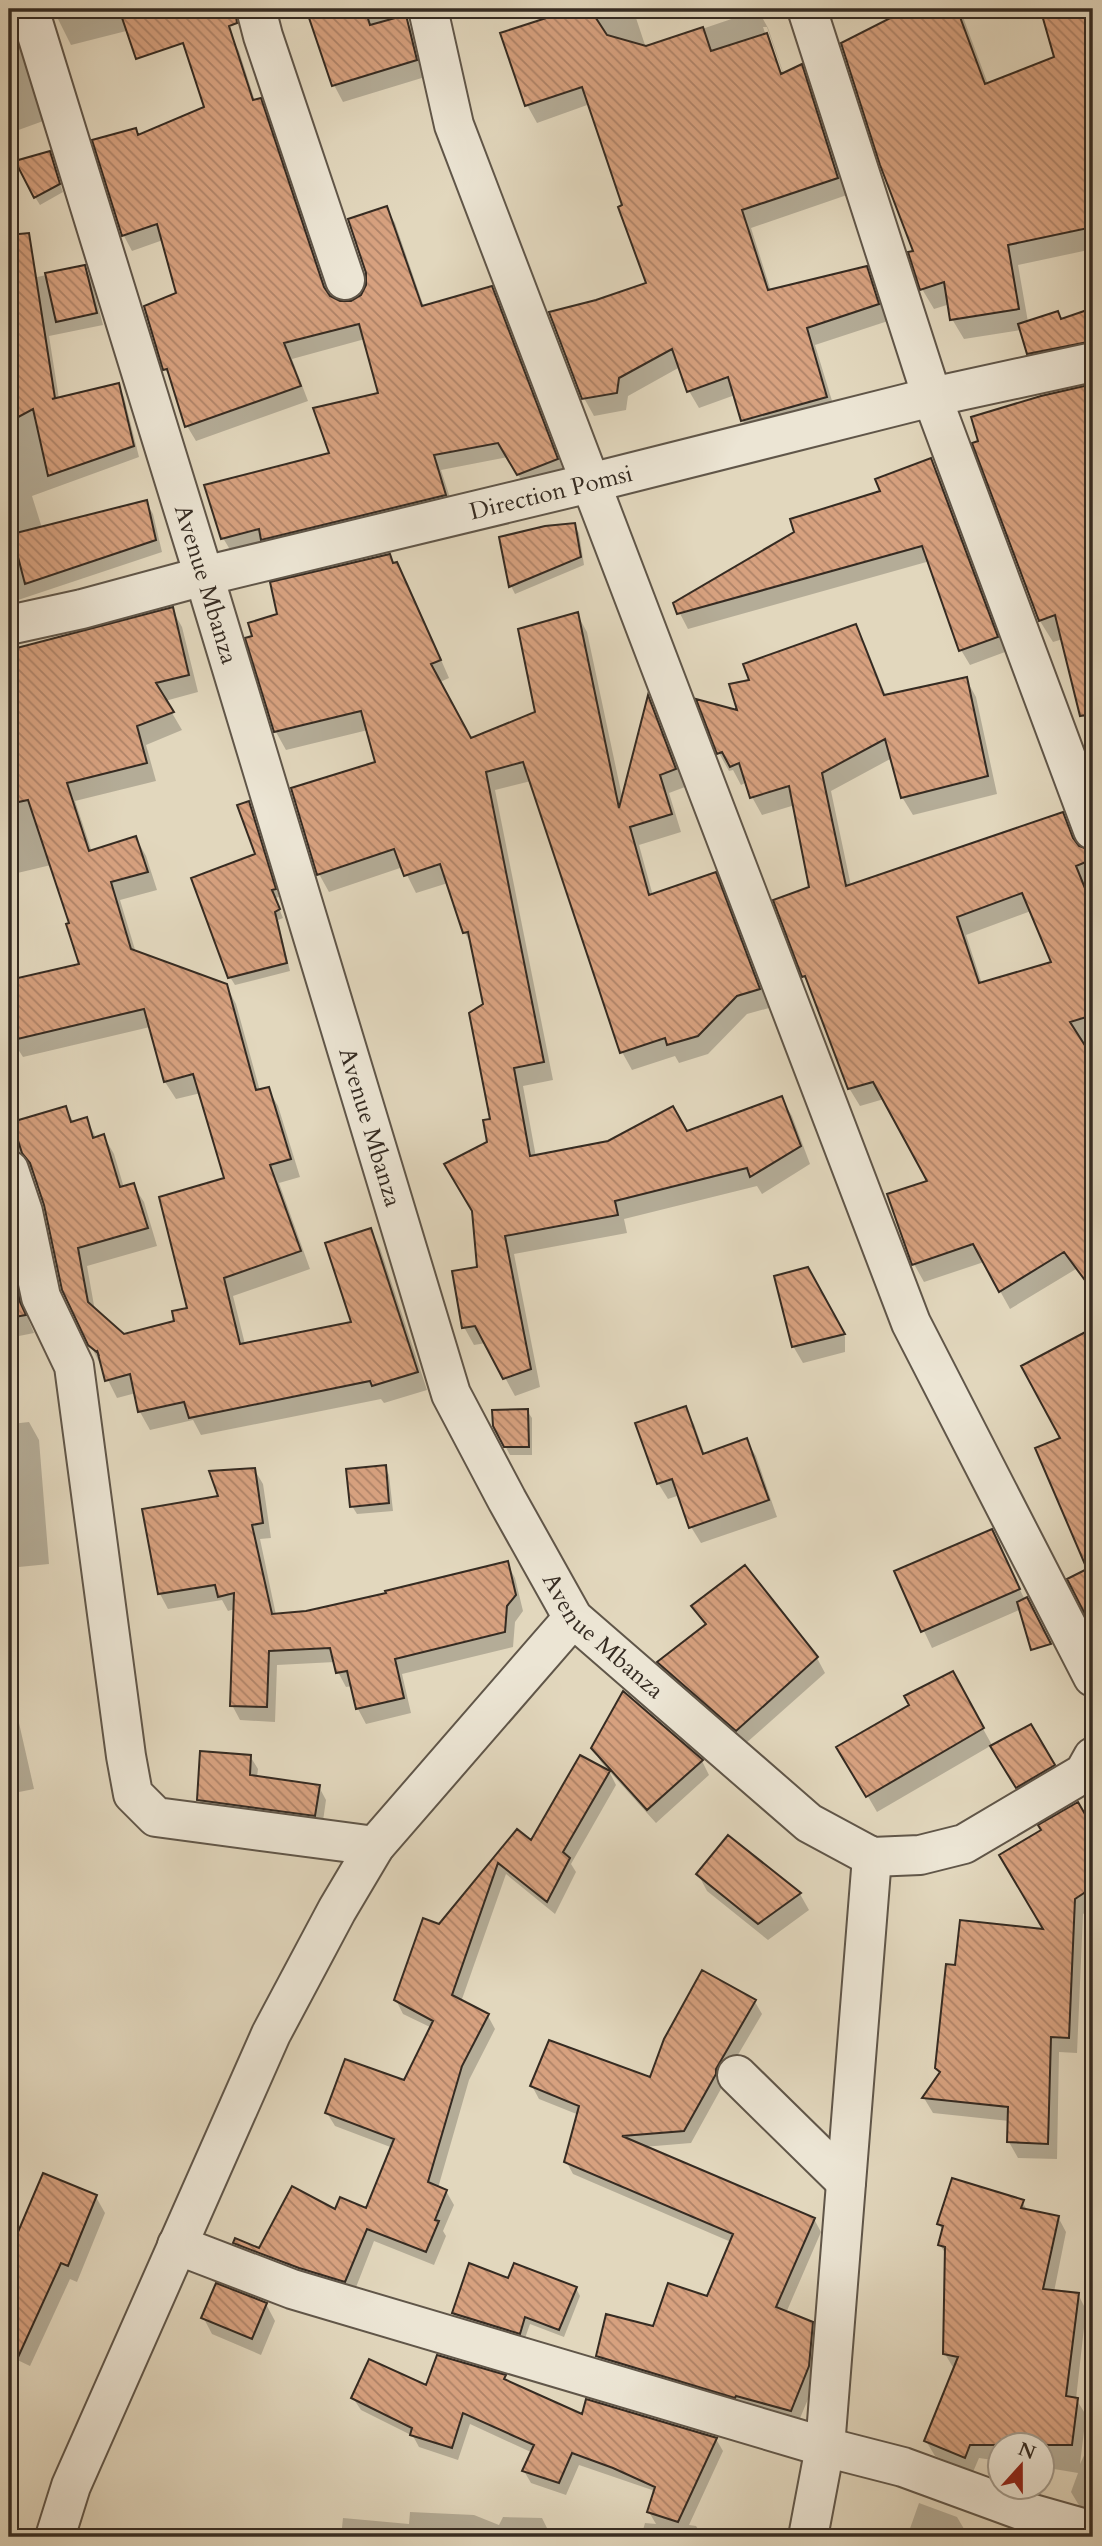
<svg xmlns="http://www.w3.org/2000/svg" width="1102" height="2546" font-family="Cardo,serif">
<defs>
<pattern id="building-back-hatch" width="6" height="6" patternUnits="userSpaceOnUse" patternTransform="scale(1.75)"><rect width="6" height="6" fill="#d7a17f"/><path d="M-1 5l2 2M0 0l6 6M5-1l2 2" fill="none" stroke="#af8368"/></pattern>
</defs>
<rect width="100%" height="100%" fill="#e2d7bd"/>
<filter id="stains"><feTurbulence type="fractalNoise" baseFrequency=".00286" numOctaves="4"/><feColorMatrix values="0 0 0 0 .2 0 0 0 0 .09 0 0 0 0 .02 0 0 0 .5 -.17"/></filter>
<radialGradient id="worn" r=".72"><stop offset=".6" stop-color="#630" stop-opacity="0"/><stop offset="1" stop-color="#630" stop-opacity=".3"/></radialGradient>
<path fill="#0003" fill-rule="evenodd" d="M9,9H140L146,26L71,45L56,15L50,12L46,120L13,132L9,125Z
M279,9H295L284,12Z
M308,9H389L393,21L405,17L414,34L425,77L343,102L334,85Z
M579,9H633L646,48L758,10L768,28L784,75L801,66L811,83L847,195L751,228L771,291L866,268L876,285L888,321L815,345L836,414L753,438L743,421L735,395L699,408L689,391L680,367L628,396L626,410L594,416L584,398L597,302L648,284L590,104L537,123L527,105L502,34ZM763,27H767L786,82L782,83Z
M892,9H960L988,84L1056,58L1042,9H1093V249L1018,265L1028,322L1083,323L1091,349L1033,361L1021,330L964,339L952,319L950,304L934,309L922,289L915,252L896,17Z
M230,36L239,51L255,101L260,100L269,115L330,298L340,303H352L362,296L368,285L386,208L395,223L424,307L491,288L500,304L565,475L527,490L508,457L441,470L454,510L232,553L223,538L331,454L380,395L365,339L292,359L308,401L196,441L187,426L174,384L165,369L178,294L163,240L132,251L124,236L95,141L135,130L139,137L206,108Z
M49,153L63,192L40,205L35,197Z
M84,267L91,279L103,325L49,336L59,399L118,385L124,397L139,457L32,496L42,528L146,502L153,514L162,552L9,603V473L13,472L9,464V283Z
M1093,386V733L1081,712L1063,639L1053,642L1040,621L975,444L1041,397Z
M931,460L939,475L1005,652L970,665L961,650L930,561L688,629L675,604L882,492Z
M574,525L579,533L584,565L515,594L511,586Z
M389,556L407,582L449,678L440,682L471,740L537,713L577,614L587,632L623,801L649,699L658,715L685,787L669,793L681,832L639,845L653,896L715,875L725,893L769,1008L747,1014L708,1054L679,1063L675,1056L632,1070L622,1052L531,781L495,790L553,1080L523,1086L536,1157L687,1133L781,1098L792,1116L810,1164L762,1194L757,1186L624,1219L627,1233L514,1254L540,1387L515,1396L486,1343L474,1345L464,1327L479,1268L492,1120L485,1005L473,948L465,933L448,883L416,893L403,867L329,892L319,874L377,764L368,730L286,750L276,732L248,639L255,637L279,615Z
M172,609L182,627L198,692L165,701L182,730L146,745L156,781L75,801L92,852L136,838L146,856L157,890L120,900L136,953L226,985L236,1004L260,1091L268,1089L278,1106L300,1177L279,1183L310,1269L233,1296L245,1344L353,1324L370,1230L380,1248L427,1390L384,1403L381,1399L201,1435L193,1420L150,1430L140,1412L136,1393L117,1398L90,1344L34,1171L26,1166L9,1169V1124L66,1108L74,1123L86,1119L96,1137H104L114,1154L124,1188L133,1185L144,1202L157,1246L87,1266L95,1311L123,1336L176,1322L189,1309L226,1179L201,1093L176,1099L165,1082L150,1027L23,1057L12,1040L9,1025V982L81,965L71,924L51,865L9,875V652Z
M855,626L865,644L886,696L966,679L976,697L997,794L913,815L902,797L892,758L831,791L851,886L1062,814L1079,848L1088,853H1093V1195L1081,1203L1093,1223V1292L1076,1269L1010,1309L984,1262L924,1282L914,1264L929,1182L884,1099L860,1106L849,1088L814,993L804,976L811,888L795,805L762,815L752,797L747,782L741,785L733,770L729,771L719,753L740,712L751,681ZM1031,911L1054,963L982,984L966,935Z
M248,803L253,811L279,897L275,898L283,918L278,920L290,971L235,985L230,977L257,855Z
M9,1230L29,1321L34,1333L9,1338Z
M807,1269L845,1337V1352L803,1363L793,1346Z
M1093,1330V1578L1037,1449L1062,1439L1023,1367Z
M9,1408L11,1424L29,1422L39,1440L49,1564L9,1568Z
M685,1408L694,1424L705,1455L746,1440L756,1456L777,1517L701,1543L691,1527L680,1495L668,1499L658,1483Z
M527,1411L532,1418V1455H510L494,1425Z
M385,1467L389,1475L393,1511L357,1514L352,1506Z
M254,1469L263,1484L271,1538L260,1539L276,1615L307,1613L507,1563L515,1578L523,1611L515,1622L513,1647L402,1674L411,1713L366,1724L358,1709L352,1686L346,1687L338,1672L335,1662L277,1665L275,1722L240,1720L232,1705L235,1609L228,1611L222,1600L168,1609L160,1594L144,1510L221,1498Z
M991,1531L1028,1606L932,1648L896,1572Z
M745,1567L817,1658L825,1673L745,1744L667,1677L659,1662L706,1626L694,1606Z
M952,1673L992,1745L877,1812L839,1747L912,1706Z
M9,1679L34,1789L9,1794Z
M1030,1727L1058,1773L1022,1795L993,1747Z
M593,1748L702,1761L709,1775L656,1823L601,1762Z
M250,1756L258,1769L257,1777L319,1787L326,1800L322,1828L206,1813L199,1800Z
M581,1757L610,1773L616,1785L571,1864L576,1872L555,1914L506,1874L461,2002L488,2016L495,2029L469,2080L438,2188L446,2191L454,2205L443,2231L446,2236L434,2265L374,2241L353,2295L243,2256L235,2243L260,2251L336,2212L367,2210L393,2148L335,2126L327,2113L405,2082L432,2028L403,2014L396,2000L440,1926L517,1831L532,1843Z
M1077,1805L1093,1832V1908L1083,1914L1077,2053L1059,2052L1057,2159L1018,2158L1009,2142V2121L933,2113L924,2098L940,2074L937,2068L956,1967L1046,1932Z
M728,1837L800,1894L809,1910L768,1940L707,1891L698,1874Z
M703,1973L755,2002L762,2014L722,2082V2087L691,2143L643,2147L814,2219L821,2232L786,2313L812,2323L819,2336L816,2380L798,2423L605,2369L598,2356L708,2299L731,2242L573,2174L566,2161L579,2115L539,2099L532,2086L651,2079Z
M96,2197L105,2213L77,2282L70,2279L30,2366L9,2356V2241L15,2243Z
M1022,2202L1028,2211L1058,2217L1066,2232L1054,2292L1078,2294L1086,2310L1076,2399L1086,2415L1080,2464L1088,2447L1093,2449V2513L1080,2507L1071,2492L1078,2473L1042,2467V2444H1000V2461L979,2458L973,2472L935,2456L926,2441L954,2369L945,2354L947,2256L940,2245L944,2232L939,2224Z
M509,2280L576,2288L580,2296L564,2337L530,2324L524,2341L458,2321L453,2313Z
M266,2304L275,2321L261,2355L212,2334L203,2317Z
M504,2377L508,2383L583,2417L716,2439L723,2451L689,2525L696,2526L703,2537H695L696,2535H692L691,2537H641L645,2523L656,2524L649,2512L654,2495L652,2490L579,2465L566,2495L531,2483L524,2471L533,2453L470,2424L458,2460L419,2447L413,2436L361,2410L353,2398Z
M919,2503L957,2517L967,2534L966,2537H907Z
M410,2512L474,2515L499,2525L503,2517L542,2518L548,2530L545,2537H341L343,2518L409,2524Z"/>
<path fill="url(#building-back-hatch)" stroke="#352b22" stroke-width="2" fill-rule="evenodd" d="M119,9H235L237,23L229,26L253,100L261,98L324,287L330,296L340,301H351L361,295L366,285V273L348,219L387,206L422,306L492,286L558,459L517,475L498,443L434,455L446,495L261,540L259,529L221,539L204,485L329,453L313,408L378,393L359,324L284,343L301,386L185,427L167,369L163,370L144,306L176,293L157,224L122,236L92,140L136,128L138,135L204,107L183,43L136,59Z
M306,9H365L370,25L406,15L417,60L332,86Z
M574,9H590L607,35L646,46L703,27L711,51L767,33L781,74L802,64L838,178L742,210L768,290L867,266L879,304L807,328L827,397L741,421L728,377L687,392L672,349L619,378L617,393L582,399L549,312L596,300L646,283L618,207L622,205L582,87L525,106L500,33Z
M908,9H957L985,84L1054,57L1042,15L1067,9H1093V227L1008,245L1019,309L950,320L944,282L920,290L908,252L913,251L880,165L841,43Z
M50,151L60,184L34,198L15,161Z
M29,233L55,398L52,399L119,383L134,446L48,476L33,409L9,422V235Z
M85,265L97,313L56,322L45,273Z
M1093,308V341L1027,354L1018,324L1058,311L1061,319Z
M1093,384V714L1080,716L1055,615L1039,621L972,443L978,441L971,417L1041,396Z
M931,458L998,637L959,651L922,546L677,614L673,603L794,532L790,519L880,491L875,479Z
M147,500L156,540L25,584L12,534Z
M575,523L581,557L509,587L499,537L545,526Z
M390,554L393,563L397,562L441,660L431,664L471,738L535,712L518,629L578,612L619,808L648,695L676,769L660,775L672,814L630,827L649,895L716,872L760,989L737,996L698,1036L667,1045L665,1038L620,1053L523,762L486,772L544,1062L514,1068L530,1156L608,1141L673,1106L687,1131L782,1096L801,1146L750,1177L747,1168L615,1201L618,1215L505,1236L531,1369L503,1379L475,1326L462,1328L452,1271L477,1267L472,1211L444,1164L487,1142L483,1120L490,1119L469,1013L483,1004L468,932L463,933L440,864L404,876L394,849L317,875L291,788L375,762L361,711L274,732L245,638L252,636L248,623L277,614L270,582Z
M173,607L189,675L156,683L174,712L137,726L147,763L67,783L89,851L136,836L148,872L111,882L131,949L227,984L256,1090L269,1087L291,1159L270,1165L301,1251L224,1278L240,1344L351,1322L325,1243L371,1228L418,1372L372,1386L370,1381L189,1418L184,1402L138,1412L130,1374L105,1381L97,1350L98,1353L88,1345L62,1290L44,1205L30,1163L22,1153L12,1122L66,1106L71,1122L87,1117L93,1138L104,1134L120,1187L134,1183L148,1228L78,1248L88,1302L124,1334L174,1321L172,1311L187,1308L159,1197L224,1178L193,1074L164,1082L144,1009L9,1041V980L79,964L66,924L69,923L28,800L9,804V650Z
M856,624L884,695L967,677L988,776L901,798L885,739L822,773L846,886L1063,812L1073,838L1079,846L1093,851V859L1076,866L1093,908V1015L1070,1022L1093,1058V1291L1064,1252L999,1292L973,1244L912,1265L887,1194L927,1181L873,1082L848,1089L805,976L802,977L773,900L809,887L789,786L750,798L739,763L730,767L722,752L717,754L696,699L737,710L729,684L749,680L743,664ZM1022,893L1051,962L979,983L957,917Z
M249,801L276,889L272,890L280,909L275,912L287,963L228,978L191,878L255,854L237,805Z
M9,1250L20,1302L26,1315L9,1318Z
M808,1267L845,1334L792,1347L774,1276Z
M1093,1328V1630L1067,1579L1087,1569L1035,1448L1060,1438L1021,1366Z
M686,1406L703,1454L747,1438L769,1500L689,1528L672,1479L657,1484L635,1423Z
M528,1409L529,1447H504L493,1426L492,1410Z
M386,1465L389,1503L350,1507L346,1469Z
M255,1468L263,1523L252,1525L272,1614L306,1611L386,1593L385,1591L508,1561L516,1595L507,1606L505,1632L395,1659L404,1698L356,1709L347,1671L336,1673L330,1648L269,1651L267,1707L230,1706L234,1593L218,1597L215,1585L158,1594L142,1509L218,1496L209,1471Z
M992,1529L1020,1589L921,1632L894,1571Z
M745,1565L818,1657L736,1731L657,1662L706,1624L691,1606Z
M1027,1597L1051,1644L1031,1650L1017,1602Z
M953,1671L984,1728L866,1797L836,1747L909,1705L904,1696Z
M623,1691L703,1760L647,1810L591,1748Z
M1031,1724L1055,1765L1016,1788L990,1746Z
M200,1751L251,1755L250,1775L320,1785L315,1816L197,1800Z
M580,1755L610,1771L563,1852L570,1858L547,1902L498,1863L452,1995L489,2014L462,2066L428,2182L447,2190L435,2220L439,2221L426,2252L367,2229L345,2282L299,2268L233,2243L235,2238L259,2248L292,2186L335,2209L340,2197L366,2208L394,2139L325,2113L345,2059L404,2080L433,2021L394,2000L423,1918L439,1924L517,1829L531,1840Z
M1078,1802L1093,1828V1887L1075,1899L1069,2038L1051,2037L1048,2144L1007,2142L1008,2107L922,2098L940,2072L935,2068L946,1964L955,1965L960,1920L1043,1929L999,1855L1041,1830L1038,1825Z
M728,1835L801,1893L758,1924L696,1874Z
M702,1970L756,2000L716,2069V2074L684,2131L622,2136L815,2218L776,2307L813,2322L809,2366L791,2411L736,2396L735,2398L596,2356L606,2314L653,2326L668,2283L707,2296L733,2234L564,2162L579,2106L530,2086L549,2040L650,2077L664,2039Z
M43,2173L97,2195L68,2266L61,2263L9,2377V2253Z
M952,2178L1024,2200L1021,2208L1059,2216L1043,2289L1079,2293L1066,2396L1078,2398L1072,2445H970L965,2458L924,2441L958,2357L943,2354L945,2247L938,2245L943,2226L937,2224Z
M469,2263L508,2278L514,2263L577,2287L559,2330L525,2317L520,2334L452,2313Z
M216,2283L267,2303L252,2339L201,2318Z
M437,2355L506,2375L504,2379L582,2414L586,2399L717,2438L678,2522L647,2512L655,2487L613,2468L572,2453L559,2483L522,2471L534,2445L463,2413L452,2448L410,2435L412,2428L351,2398L369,2359L426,2385Z"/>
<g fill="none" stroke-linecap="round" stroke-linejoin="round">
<defs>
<g id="minor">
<path id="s1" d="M29,9L204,576L451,1394L507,1500L573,1618L809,1823L872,1857L920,1855L964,1844L1084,1773L1093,1757"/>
<path d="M256,9L263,36L345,280"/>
<path d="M428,9L454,125L911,1323L1093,1677"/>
<path d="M807,9L932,397L1093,830"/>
<path id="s2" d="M9,625L82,609L204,576L590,483L932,397L1093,362"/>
<path d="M9,1170L23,1212L41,1297L74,1366L126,1756L133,1794L156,1817L375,1846"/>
<path d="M737,2075L846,2182"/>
<path d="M177,2245L292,2289L825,2447L903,2467L1026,2512L1093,2531"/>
<path d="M55,2537L71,2486L271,2034L337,1910L375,1846L573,1618"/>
<path d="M808,2537L825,2447L872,1857"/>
</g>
</defs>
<use href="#minor" stroke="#605649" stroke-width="42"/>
<use href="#minor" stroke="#ece5d4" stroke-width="38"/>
</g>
<g text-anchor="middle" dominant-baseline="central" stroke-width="6" stroke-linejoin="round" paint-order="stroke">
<g font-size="24" fill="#352b22" stroke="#ece5d4">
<text stroke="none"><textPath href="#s2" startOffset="558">Direction Pomsi</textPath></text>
<text stroke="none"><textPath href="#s1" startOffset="602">Avenue Mbanza</textPath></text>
<text stroke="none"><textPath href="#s1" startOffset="1169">Avenue Mbanza</textPath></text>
<text stroke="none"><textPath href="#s1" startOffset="1736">Avenue Mbanza</textPath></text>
</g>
</g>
<rect width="1102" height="2546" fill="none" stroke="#e2d7bd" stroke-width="35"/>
<rect x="10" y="10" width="1081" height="2525" fill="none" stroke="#352b22" stroke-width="3.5"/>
<rect x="18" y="18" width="1067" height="2511" fill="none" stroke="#352b22" stroke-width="2"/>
<g transform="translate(1021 2466) rotate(21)"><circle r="33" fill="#ece5d4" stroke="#a39b8d" stroke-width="2"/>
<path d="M0-5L12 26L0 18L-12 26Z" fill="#8f2418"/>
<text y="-10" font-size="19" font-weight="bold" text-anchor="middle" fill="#352b22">N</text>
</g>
<rect width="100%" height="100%" filter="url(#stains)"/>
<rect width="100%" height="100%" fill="url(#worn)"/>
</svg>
